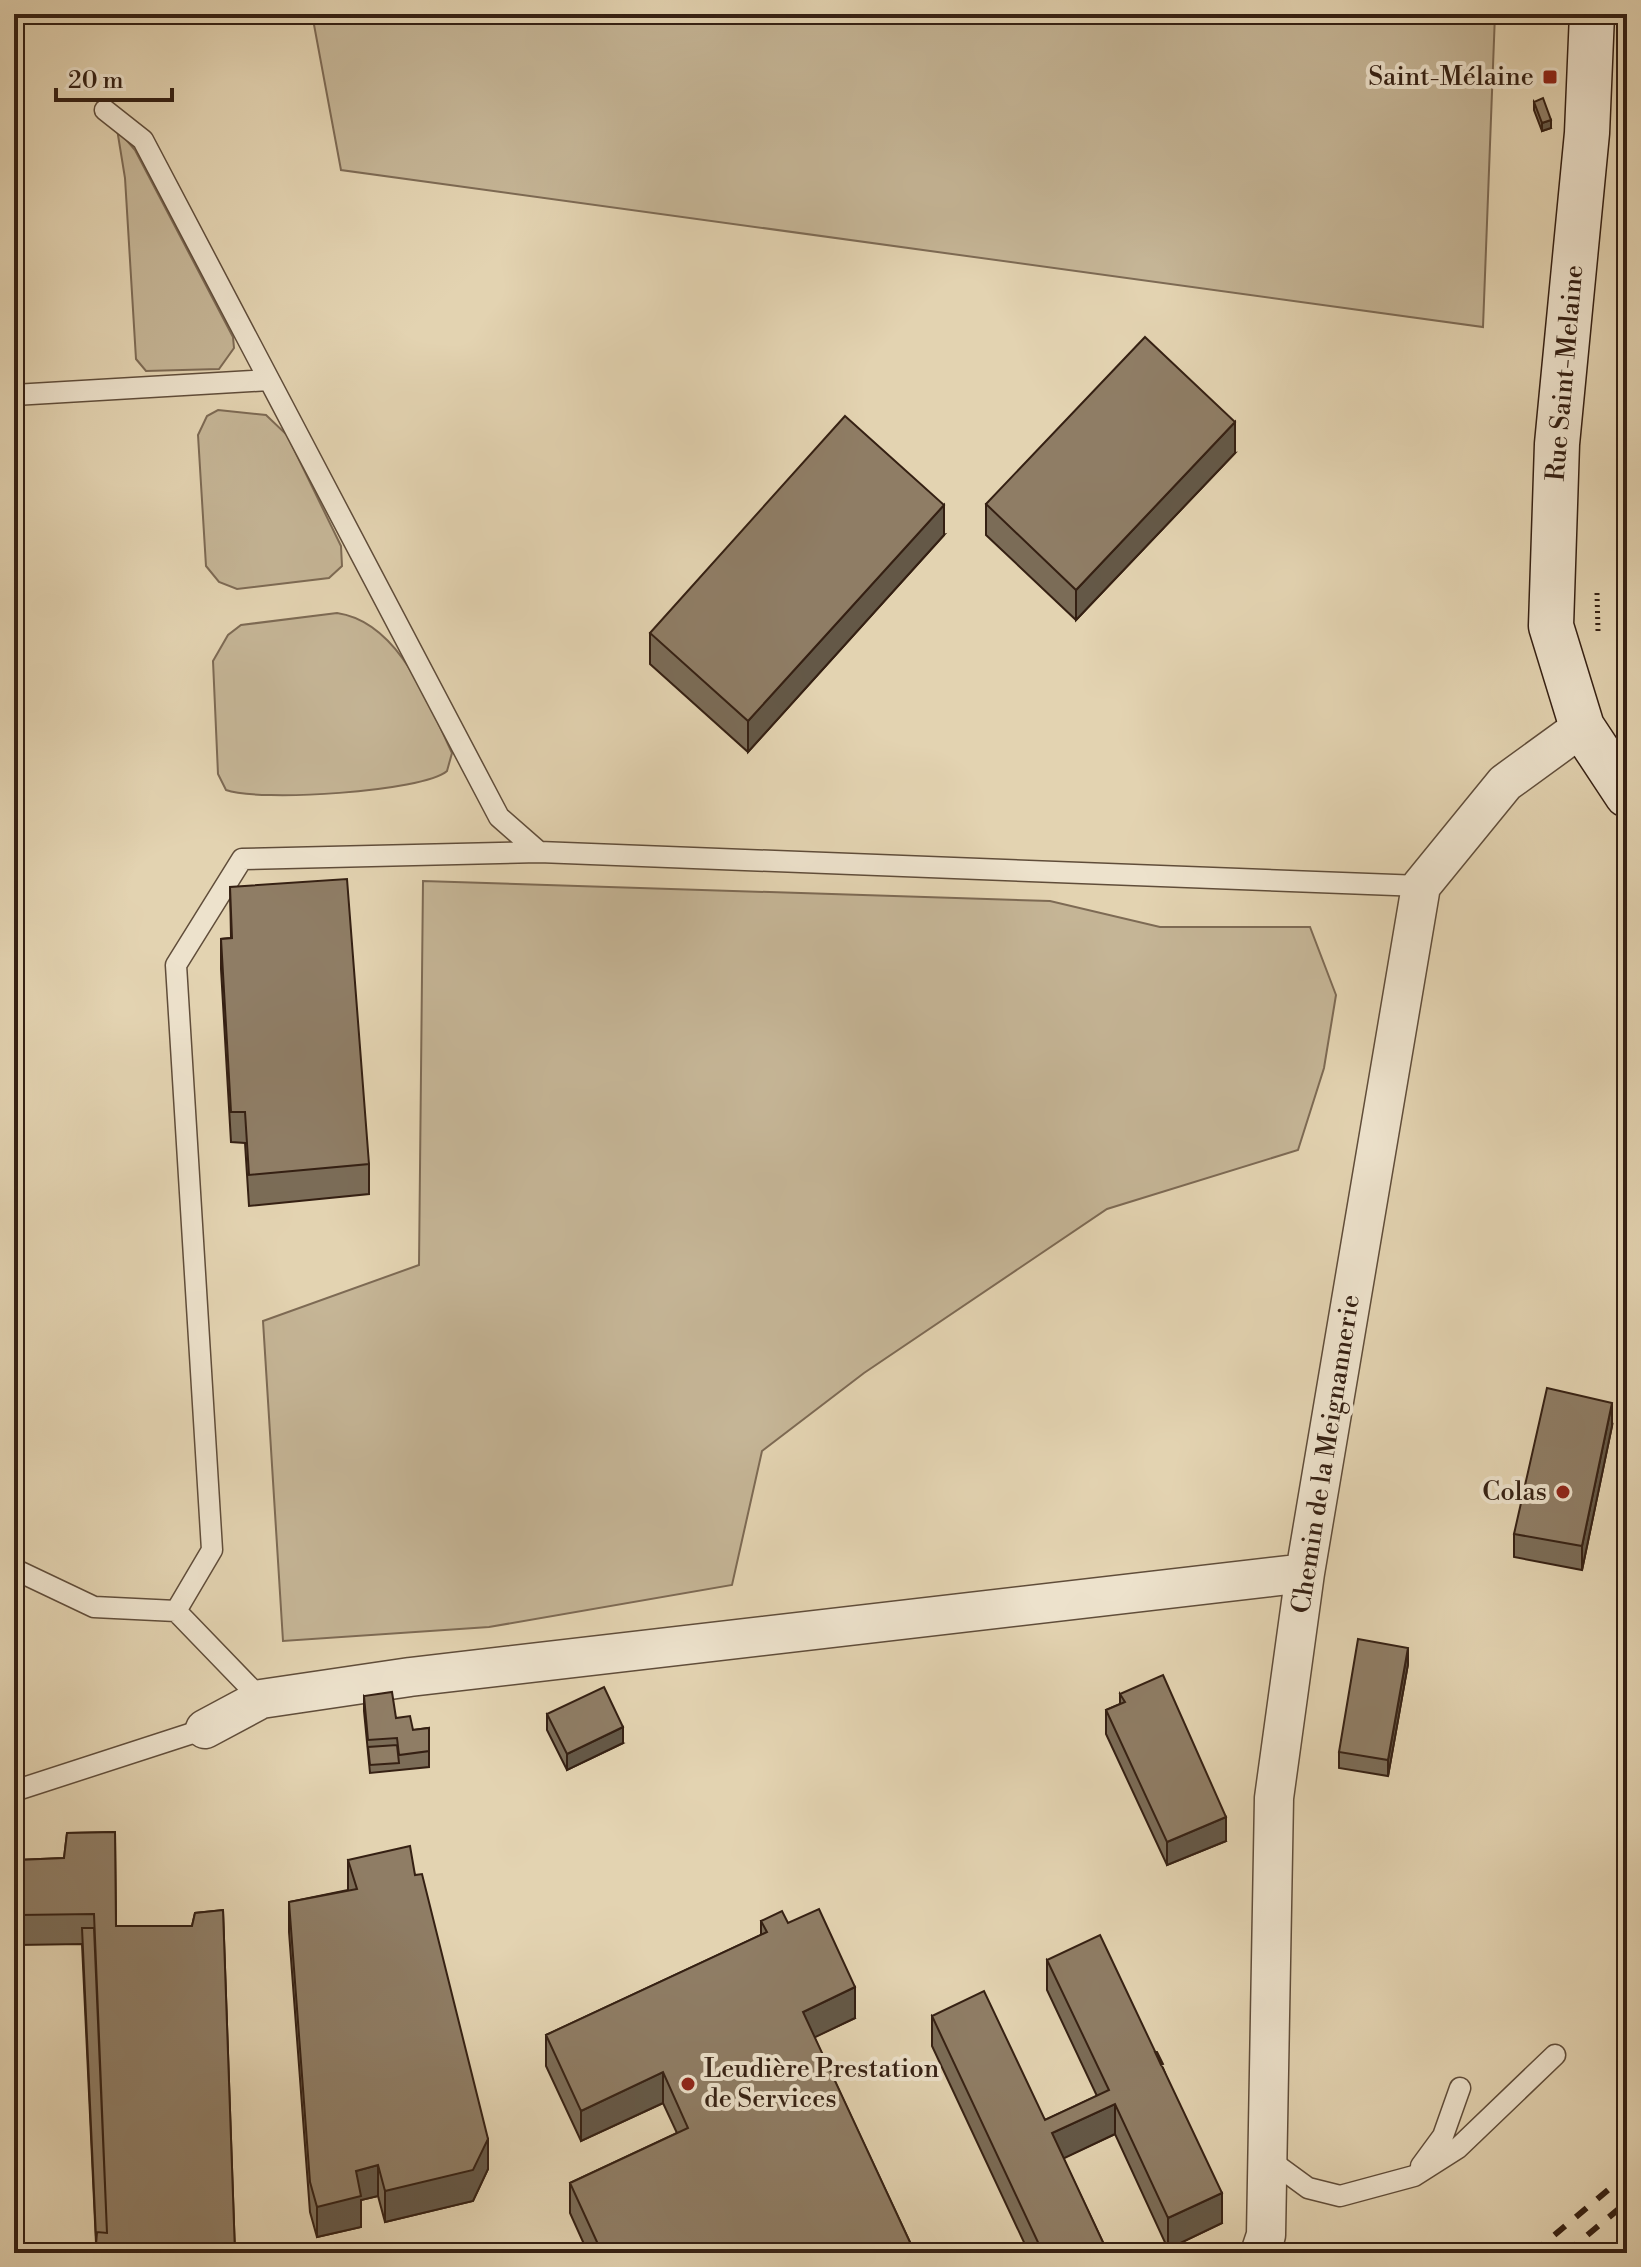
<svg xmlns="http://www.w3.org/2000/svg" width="1641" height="2267" font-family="'Libre Bodoni',serif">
<rect width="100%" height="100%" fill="#e3d3b1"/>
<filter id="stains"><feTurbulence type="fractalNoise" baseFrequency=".0025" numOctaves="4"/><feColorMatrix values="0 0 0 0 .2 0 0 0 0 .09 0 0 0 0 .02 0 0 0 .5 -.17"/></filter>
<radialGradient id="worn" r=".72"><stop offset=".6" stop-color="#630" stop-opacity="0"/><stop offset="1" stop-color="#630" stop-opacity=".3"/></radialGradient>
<path fill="#c5b596" stroke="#7d6a54" stroke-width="2" d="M312,14H1495L1483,327L341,170Z
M117,129L135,150L233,337L234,348L219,369L146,371L136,359L125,178Z
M218,410L266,415L287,435L341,546L342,566L329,578L237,589L219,582L206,566L198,435L207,416Z
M337,613C399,622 428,702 452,753L447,771C423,792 258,802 226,790L218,774L213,661L228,635L241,625Z
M423,881L1050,901L1160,927H1310L1336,995L1324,1068L1298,1150L1107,1209L864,1373L762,1451L732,1585L489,1627L283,1641L263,1321L419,1265Z"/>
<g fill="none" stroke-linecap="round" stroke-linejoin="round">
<defs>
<path id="service" d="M105,110L143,140L499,817L539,852
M14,395L269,380
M14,1569L94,1607L176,1611L261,1699
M176,1611L212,1550L176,965L242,859L539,852L1421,886
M14,1791L205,1729
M1267,2158L1308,2188L1340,2196L1414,2176L1458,2148L1555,2055
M1421,2166L1443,2136L1460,2088"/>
<path id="minor" d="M205,1729L261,1699L410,1677L1305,1573
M1260,2253L1266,2235L1274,1798L1305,1573L1421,886L1505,783L1582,727"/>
<path id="secondary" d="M1592,14L1587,133L1557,444L1551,626L1582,727L1627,795"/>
</defs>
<use href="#service" stroke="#604d3a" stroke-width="23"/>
<use href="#minor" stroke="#604d3a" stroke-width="41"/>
<use href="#secondary" stroke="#352013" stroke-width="47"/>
<path stroke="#352013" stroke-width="5" stroke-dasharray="2 4" stroke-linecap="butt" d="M1597,593L1598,631"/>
<use href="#service" stroke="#ede2cc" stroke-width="20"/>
<use href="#minor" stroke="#ede2cc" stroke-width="38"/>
<use href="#secondary" stroke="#ede2cc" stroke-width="44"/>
<path stroke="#352013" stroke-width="6" stroke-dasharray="14 14" stroke-linecap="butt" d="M1533,2253L1627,2174
M1566,2253L1627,2202"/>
</g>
<path fill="#7b6c57" stroke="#352013" stroke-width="2" d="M1534,102L1551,128L1542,131L1534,110Z
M1235,453L1076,620L986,535V504Z
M944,535L748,752L650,664V633Z
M230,887L369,1164V1194L249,1206L245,1143L231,1142L221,969V939L231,938Z
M1612,1426L1582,1570L1514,1557V1534Z
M1408,1664L1388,1776L1339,1768V1752Z
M1120,1694L1226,1841L1167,1865L1106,1734V1710L1120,1704Z
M364,1696L413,1730L429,1728V1767L370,1773L364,1711Z
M547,1714L623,1743L567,1770L547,1730Z
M115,1832L116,1926H192L195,1913L223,1910L235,2253H14V2248L96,2245V2243L82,1944L18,1945L17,1860L64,1858L67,1833Z
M348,1860L415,1875L488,2169L473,2201L385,2222L378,2196L361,2200V2227L317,2237L310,2212L289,1932V1902L348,1890Z
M761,1921L788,1923L855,2018L814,2037L915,2253H588L570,2213V2183L677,2133L663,2103L581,2141L546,2066V2035L761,1935Z
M1047,1960L1163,2068L1222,2223L1168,2249L1115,2134L1063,2158L1108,2253H1029L932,2046V2016L1045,2120L1097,2096L1047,1990Z"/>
<path fill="#645847" stroke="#352013" stroke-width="2" d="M1551,120V128L1542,131V123Z
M1235,422V453L1076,620V590Z
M944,505V535L748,752V721Z
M1612,1403V1426L1582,1570V1546Z
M1408,1648V1664L1388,1776V1760Z
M623,1727V1743L567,1770V1754Z
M1226,1817V1841L1167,1865V1842Z
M855,1987V2018L803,2043V2012Z
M663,2072V2103L581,2141V2111Z
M1115,2104V2134L1052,2164V2133Z
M488,2139V2169L473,2201L385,2222V2191Z
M378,2165V2196L361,2200V2227L317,2237V2207L356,2171Z
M1222,2193V2223L1168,2249V2218Z"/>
<path fill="#8f7d65" stroke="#352013" stroke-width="2" d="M1543,98L1551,120L1542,123L1534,102Z
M1145,337L1235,422L1076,590L986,504Z
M845,416L944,505L748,721L650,633Z
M347,879L369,1164L249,1175L245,1112H231L221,939L232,938L230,887Z
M1547,1388L1612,1403L1582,1546L1514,1534Z
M1358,1639L1408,1648L1388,1760L1339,1752Z
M1163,1675L1226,1817L1167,1842L1106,1710L1125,1702L1120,1694Z
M604,1687L623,1727L567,1754L547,1714Z
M392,1692L396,1718L410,1716L413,1730L429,1728V1751L399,1755L397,1738L368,1740L364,1696Z
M397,1745L399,1763L370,1765L368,1747Z
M115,1832L116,1926H192L195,1913L223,1910L235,2253H14V2248L96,2245L97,2232L107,2233L94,1914L18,1915L17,1860L64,1858L67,1833Z
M410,1846L415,1875L422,1874L488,2139L473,2170L385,2191L378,2165L356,2171L361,2196L317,2207L310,2182L289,1902L357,1889L348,1860Z
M819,1909L855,1987L803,2012L915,2253H602L570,2183L688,2128L663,2072L581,2111L546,2035L767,1932L761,1921L782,1911L788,1923Z
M82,1928H94L107,2233L97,2232L96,2237Z
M1100,1935L1222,2193L1168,2218L1115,2104L1052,2133L1108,2253H1043L932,2016L984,1991L1045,2120L1109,2090L1047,1960Z
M1155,2052H1157L1163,2064L1161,2065Z"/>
<g fill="#8f2418" stroke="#ede2cc" stroke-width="3">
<rect x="1542" y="69" width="16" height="16" rx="4"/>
<circle cx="1563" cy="1492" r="8"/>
<circle cx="688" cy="2084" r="8"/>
</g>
<g text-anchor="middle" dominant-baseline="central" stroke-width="8" stroke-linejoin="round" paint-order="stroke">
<g font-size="26" fill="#352013" stroke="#ede2cc" text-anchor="end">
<text x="1534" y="77">Saint-Mélaine</text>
<text x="1547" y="1492">Colas</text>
<text x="704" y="2069" text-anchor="start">Leudière Prestation<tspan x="704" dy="30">de Services</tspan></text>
</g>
<g font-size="26" fill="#352013" stroke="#ede2cc">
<text transform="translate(1565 373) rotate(-85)">Rue Saint-Melaine</text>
<text transform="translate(1326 1454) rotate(-81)">Chemin de la Meignannerie</text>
</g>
</g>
<rect width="1641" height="2267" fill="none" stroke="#e3d3b1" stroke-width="48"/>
<rect x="16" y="16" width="1609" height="2235" fill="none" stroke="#352013" stroke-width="4"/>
<rect x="24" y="24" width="1593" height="2219" fill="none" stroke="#352013" stroke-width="2"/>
<path d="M56 88v12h116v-12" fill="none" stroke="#352013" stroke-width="4"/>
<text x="68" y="88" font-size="24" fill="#352013" stroke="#ede2cc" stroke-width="6" paint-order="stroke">20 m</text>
<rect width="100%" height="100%" filter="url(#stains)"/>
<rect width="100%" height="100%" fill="url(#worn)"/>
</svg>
